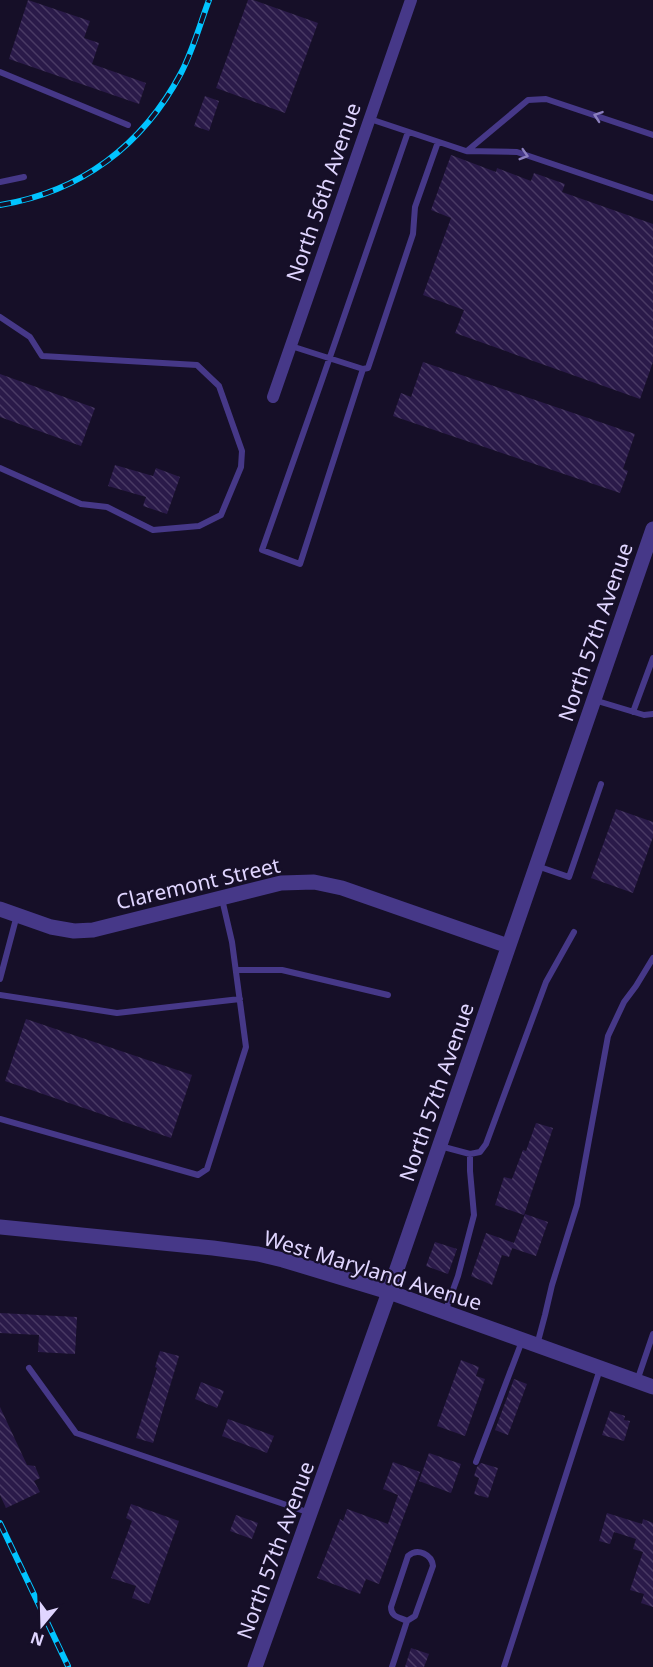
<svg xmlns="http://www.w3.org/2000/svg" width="653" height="1667" font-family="'Noto Sans',sans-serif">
<defs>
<pattern id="building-back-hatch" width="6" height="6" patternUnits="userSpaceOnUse" patternTransform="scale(1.5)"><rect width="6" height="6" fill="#2a1a49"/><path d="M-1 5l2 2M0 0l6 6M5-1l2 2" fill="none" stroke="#493a64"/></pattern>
</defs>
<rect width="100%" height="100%" fill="#160f28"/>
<path fill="url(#building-back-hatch)" d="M28,0L90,21L84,38L99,43L92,64L146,83L139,104L9,59Z
M248,0H253L318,23L285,113L216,88Z
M205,96L219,101L209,131L194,126Z
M451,155L496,172L497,168L531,181L534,173L565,184L562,192L653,224V362L640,399L455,333L464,310L423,295L451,218L431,210Z
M423,362L635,434L623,469L628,471L620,493L393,416L401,393L411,397Z
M0,374L95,408L81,446L0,417Z
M115,465L153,476L156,468L180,477L167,514L143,506L146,497L108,486Z
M616,809L653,822V837L633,893L591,878Z
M26,1019L192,1075L171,1138L5,1081Z
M536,1123L553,1128L524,1215L495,1205L504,1177L512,1179L523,1150L526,1151Z
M525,1214L548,1222L536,1256L512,1248Z
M486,1233L514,1243L509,1257L502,1255L492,1285L471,1276Z
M435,1242L457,1249L448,1274L426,1266Z
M0,1313L77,1317L75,1354L38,1352L39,1335L0,1333Z
M160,1351L179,1356L153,1443L136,1438L157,1368L155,1367Z
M461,1360L479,1367L476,1376L485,1379L465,1436L437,1426Z
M514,1379L527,1384L508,1435L495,1430Z
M201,1382L224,1391L217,1408L195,1399Z
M0,1407L27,1465L35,1466L40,1478L34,1481L40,1492L6,1508L0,1495Z
M610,1411L625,1416L624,1420L630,1421L624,1441L602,1435Z
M228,1419L274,1436L267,1453L222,1436Z
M429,1453L461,1464L451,1493L419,1481Z
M393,1462L420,1472L379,1584L366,1579L360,1594L317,1578L340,1519L343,1521L347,1509L388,1524L398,1495L383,1489Z
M481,1463L498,1468L488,1498L474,1494L479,1478L474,1476L477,1467Z
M131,1504L179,1521L149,1604L132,1598L136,1586L111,1578L132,1521L126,1518Z
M607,1513L642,1524L643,1519L653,1523V1607L641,1603L644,1594L630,1590L643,1552L633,1549L636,1539L614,1532L610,1544L599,1541Z
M236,1515L258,1523L252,1539L230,1531Z
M411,1648L429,1654L424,1667H405Z"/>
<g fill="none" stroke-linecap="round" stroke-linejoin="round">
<path stroke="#463888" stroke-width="6" d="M0,72L128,125
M370,119L466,151L517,152L653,198
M467,151L528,100L546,99L653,135
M0,182L24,177
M0,317L30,337L42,356L197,365L219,386L242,451L241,467L221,515L199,526L153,530L107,507L81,504L0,468
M291,346L363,369L368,368L413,234L415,207L438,142
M363,369L300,564L262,550L322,380L408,132
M594,700L644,715L653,714
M633,712L653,658
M537,866L569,877L601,784
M236,970H282L388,995
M0,979L17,915
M0,995L117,1013L240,999
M0,1119L198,1175L207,1169L246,1047L232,942L222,899
M440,1146L470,1154L480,1152L486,1144L546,982L574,932
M445,1312L458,1276L474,1215L470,1171V1154
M537,1345L545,1315L552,1285L577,1205L608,1036L624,1002L636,986L653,958
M29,1368L76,1433L310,1513
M637,1381L653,1334
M476,1462L522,1341
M392,1667L407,1621L415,1616L433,1566C432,1555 418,1547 408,1556L391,1607C391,1617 399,1617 407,1621
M504,1667L600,1369"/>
<path stroke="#463888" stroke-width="12" d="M273,397L411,0"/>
<path stroke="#463888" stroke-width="15" d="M0,909L51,927L74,931L93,930L281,883L314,882L342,888L508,946
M0,1227L213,1248L258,1254L283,1260L389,1292L653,1387
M255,1667L389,1292L653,529"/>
<defs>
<path id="rail" d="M0,205C81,192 143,145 181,73C193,50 200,24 209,0
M0,1523L68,1666"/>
</defs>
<use href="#rail" stroke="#01c4ff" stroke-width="6"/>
<use href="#rail" stroke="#160f28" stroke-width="4" stroke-dasharray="11" stroke-linecap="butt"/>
</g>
<defs><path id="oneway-chevron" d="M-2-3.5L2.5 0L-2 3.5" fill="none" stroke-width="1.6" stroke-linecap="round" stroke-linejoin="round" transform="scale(1.5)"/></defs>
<g stroke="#8b7fbe">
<use href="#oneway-chevron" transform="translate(598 116) rotate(-161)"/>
<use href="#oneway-chevron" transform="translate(524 155) rotate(17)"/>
</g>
<g text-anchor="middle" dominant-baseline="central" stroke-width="4.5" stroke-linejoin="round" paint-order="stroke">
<g font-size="21" fill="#e0d5ff" stroke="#160f28">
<text transform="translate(323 192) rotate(-71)">North 56th Avenue</text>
<text transform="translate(595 632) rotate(-71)">North 57th Avenue</text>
<text transform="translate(198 883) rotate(-13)">Claremont Street</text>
<text transform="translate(436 1092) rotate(-71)">North 57th Avenue</text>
<text transform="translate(373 1270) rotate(17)">West Maryland Avenue</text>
<text transform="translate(275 1550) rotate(-70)">North 57th Avenue</text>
</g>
</g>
<g transform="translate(42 1625) rotate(199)" stroke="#160f28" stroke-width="4.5" paint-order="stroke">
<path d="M0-4.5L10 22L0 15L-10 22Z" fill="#e0d5ff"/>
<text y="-9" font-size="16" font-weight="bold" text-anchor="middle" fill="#e0d5ff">N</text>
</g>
</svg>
